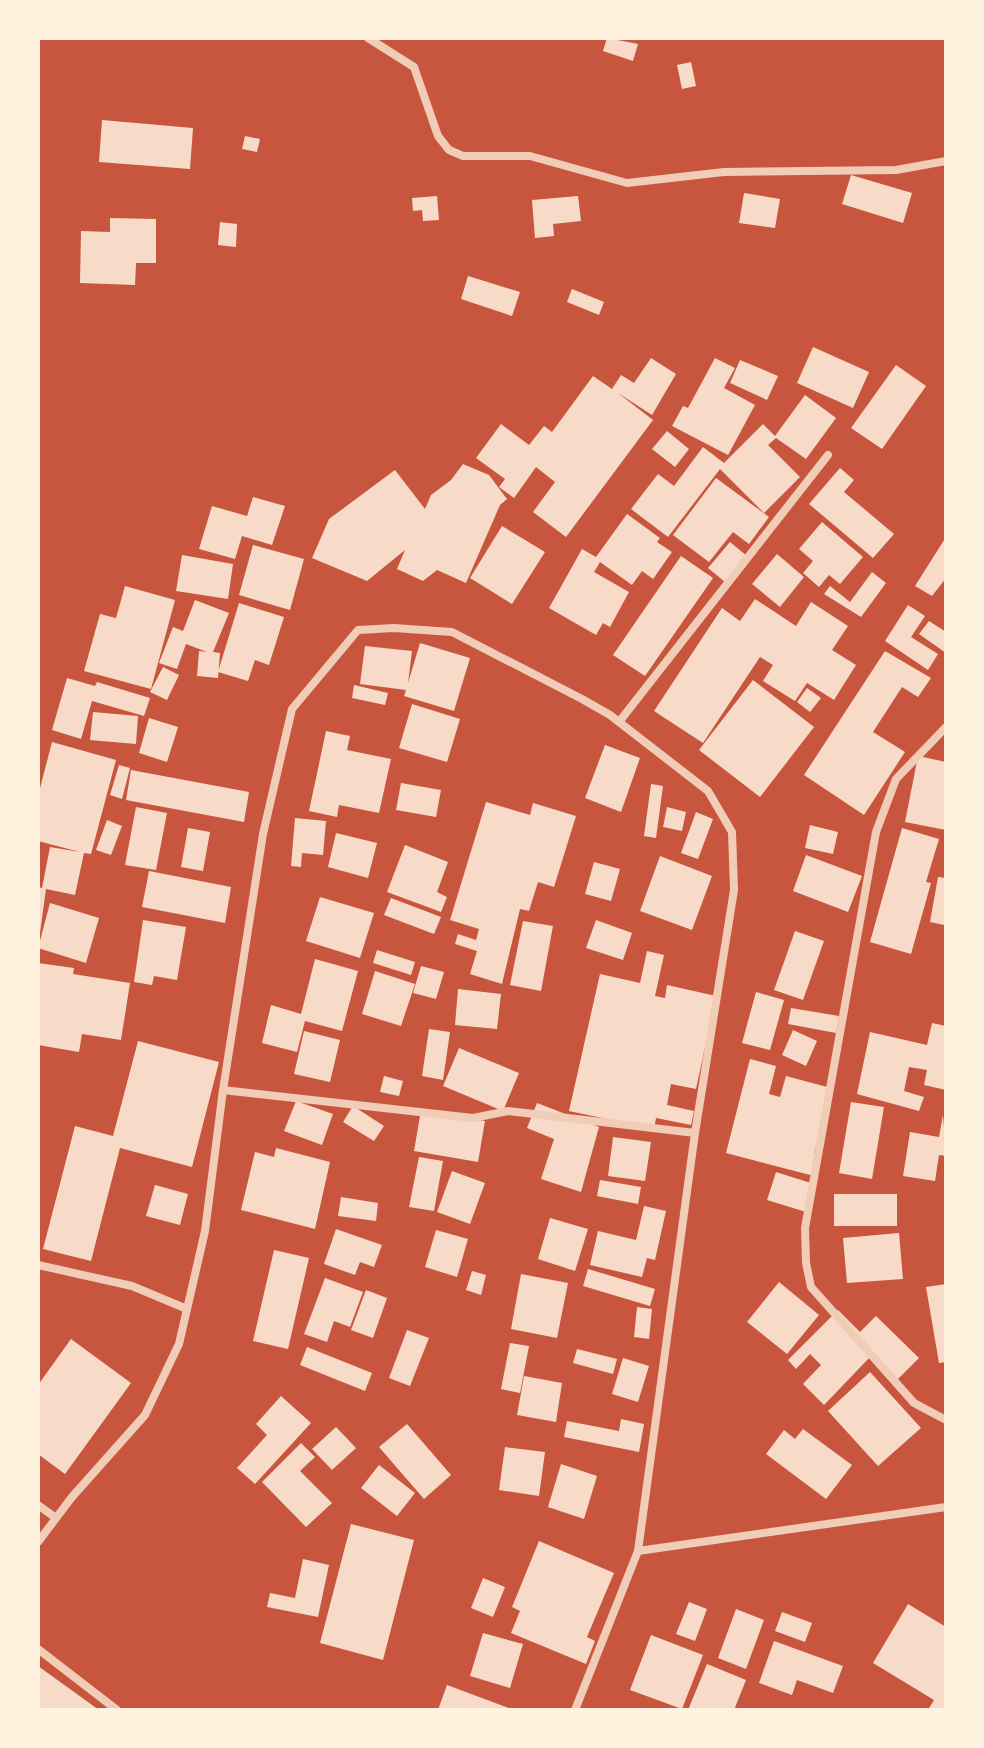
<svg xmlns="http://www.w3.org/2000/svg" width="984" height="1748" font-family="'Golos Text',sans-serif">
<rect width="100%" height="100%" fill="#c8553d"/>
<path fill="#f7dbc8" d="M607,38L638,44L633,61L603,51Z
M691,62L696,86L682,89L677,65Z
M102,120L193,128L190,169L99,162Z
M245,136L260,139L257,152L242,149Z
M851,175L912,193L903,223L842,204Z
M744,193L780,199L775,228L739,223Z
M437,196L439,220L423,221L422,210L413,211L412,198Z
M578,196L581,221L553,224L554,236L535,238L532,200Z
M110,218L156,219V263H136L135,285L80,283L81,231L110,232Z
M220,222L237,224L236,247L218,245Z
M468,276L520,292L512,316L461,299Z
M572,289L604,302L599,315L567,302Z
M813,347L869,372L853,408L797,383Z
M651,358L676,374L652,415L618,393L653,420L566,537L533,512L555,482L536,467L514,498L499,487L505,479L476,458L501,424L529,445L544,426L552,432L593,376L612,389L621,375L634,383Z
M715,358L735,368L724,388L755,405L728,455L672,426L683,406L688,408Z
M740,360L778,376L767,400L730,383Z
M896,365L926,386L882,449L851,428Z
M805,395L836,418L806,459L776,438L768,445L800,477L764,513L720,469L668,537L631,509L658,474L674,486L703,447L724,463L763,424L775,436Z
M667,431L689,449L675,467L652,449Z
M463,464L489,475L507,499L500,505L466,583L437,570L423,581L397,569L405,550L367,581L312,558L329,519L395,470L425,509L431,495L451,480Z
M840,468L854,480L844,492L894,534L873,558L809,504Z
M716,478L769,517L749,544L733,532L709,562L673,535Z
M253,497L285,506L272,545L242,536L235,559L199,549L212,506L247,516Z
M627,514L660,538L657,542L672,552L653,579L642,571L632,585L600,562L594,572L629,592L610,627L603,623L596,635L549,608L582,549L596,557Z
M822,522L863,557L840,584L829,575L819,587L803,573L813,561L799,549Z
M502,526L545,552L512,604L470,578Z
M946,537V578L932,596L915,586Z
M730,542L747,556L725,582L708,568Z
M253,545L304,559L290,610L239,595Z
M777,554L804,577L780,607L752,584Z
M182,555L233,564L228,599L176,591Z
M681,556L713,578L645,676L613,655Z
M872,572L886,583L861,617L824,594L830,586L850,602Z
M125,586L175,600L151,689L84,671L100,614L116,618Z
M755,599L796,626L811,602L848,626L832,650L856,665L834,700L807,683L795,701L763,681L773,665L760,657L703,743L654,711L722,608L740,621Z
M195,600L229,613L213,652L220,653L218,678L197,676L199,651L207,652L186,644L177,669L159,663L173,627L183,631Z
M239,603L284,617L269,665L255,660L248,681L218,672Z
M908,605L925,616L911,637L938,654L928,670L885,641Z
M929,621L946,632V653L919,634Z
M420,643L470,658L454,711L404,696L406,690L360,684L365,646L412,651L408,683Z
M885,651L931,678L918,697L902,687L873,732L905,752L864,815L804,775Z
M163,667L179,675L167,700L150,692Z
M67,678L95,686L97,682L150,698L144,716L92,701L81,739L52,730Z
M753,680L814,727L760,797L699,750Z
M354,685L388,693L385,705L352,698Z
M807,688L821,698L810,712L797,702Z
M412,704L460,719L447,762L399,748Z
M93,712L138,716L136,744L90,740Z
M149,718L178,727L167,762L139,753Z
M326,731L350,736L347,750L391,759L379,813L339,805L337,817L309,811Z
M52,742L116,760L91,854L84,853L75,895L46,889L40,933L38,887L42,888L50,847L80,852L38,841V796Z
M605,745L640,758L621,812L585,798Z
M918,756L946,762V830L905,822Z
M119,765L130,768L122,799L110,795Z
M131,770L249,792L244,822L126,800Z
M401,783L441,790L436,817L396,810Z
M651,784L663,786L656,838L644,836Z
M486,802L530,815L533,803L576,816L554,887L538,882L529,911L520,909L502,984L470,974L477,951L455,944L458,934L476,940L479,929L450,920Z
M136,807L167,813L156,870L125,865Z
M667,807L686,812L682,831L663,827Z
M696,812L713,819L698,859L681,853Z
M295,818L326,821L323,855L302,853L301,867L291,866Z
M107,820L122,826L111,855L96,850Z
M810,825L838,832L833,854L805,848Z
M188,828L210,832L203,871L181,867Z
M902,828L939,839L926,882L931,883L911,954L870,942Z
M336,833L377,843L368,878L328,867Z
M405,845L448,862L437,892L447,897L441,912L387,892Z
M806,855L862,876L848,912L793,891Z
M660,856L712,876L692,930L640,911Z
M594,862L620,869L611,901L585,894Z
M149,871L231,887L225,923L142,907Z
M938,877L946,878L944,925L930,922Z
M320,897L374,913L360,958L306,941Z
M391,898L441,917L434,934L384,915Z
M50,903L99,918L86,963L38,948Z
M143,920L186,927L177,980L154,976L152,985L134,982Z
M596,920L632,933L623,960L586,948Z
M523,921L553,926L541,991L510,985Z
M795,931L824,941L803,1000L774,990Z
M377,950L415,962L411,975L373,963Z
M647,951L664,955L655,996L665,998L667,985L716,996L696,1089L671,1084L667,1105L694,1111L691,1125L656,1118L654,1129L569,1111L600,974L640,983Z
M315,959L358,971L342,1031L305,1021L297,1052L262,1043L271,1005L301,1014Z
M38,963L74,968L73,974L130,983L121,1040L82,1034L79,1052L38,1045Z
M421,966L444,972L436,999L413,993Z
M375,971L415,984L401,1026L362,1014Z
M458,989L501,994L497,1029L455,1025Z
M756,992L784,1000L770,1050L742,1043Z
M791,1008L839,1016L836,1033L788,1024Z
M932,1023L946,1026V1090L924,1085L927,1070L909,1067L904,1091L924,1097L919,1111L857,1094L870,1032L927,1045Z
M429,1029L450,1032L443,1080L422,1076Z
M793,1030L817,1041L806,1066L782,1055Z
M304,1031L340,1040L330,1082L294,1074Z
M138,1041L219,1062L192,1167L120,1148L91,1261L43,1249L75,1126L113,1136Z
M459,1048L519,1073L503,1111L443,1086Z
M750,1059L776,1066L769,1094L780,1097L786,1076L831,1088L814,1153L819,1154L814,1176L726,1153Z
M384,1076L403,1081L399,1096L380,1092Z
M296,1101L333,1114L322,1145L284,1131Z
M851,1102L884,1107L872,1179L839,1173Z
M537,1103L599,1127L581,1192L541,1179L554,1139L527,1128Z
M353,1106L384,1126L374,1141L343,1122Z
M421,1110L485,1121L478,1162L414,1151Z
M943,1115L946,1156L939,1155L935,1181L903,1176L910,1132L939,1137Z
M613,1137L651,1142L645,1181L608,1176Z
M276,1148L330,1162L315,1229L241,1210L255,1152L274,1157Z
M419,1157L443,1161L434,1211L409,1207Z
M452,1171L485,1183L470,1224L437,1212Z
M776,1172L814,1184L806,1212L767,1200Z
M600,1180L641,1187L638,1204L597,1196Z
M155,1185L188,1194L180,1225L146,1216Z
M834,1194H897V1226H834Z
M341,1197L378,1203L376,1221L338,1216Z
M644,1206L666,1211L655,1260L647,1258L642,1277L590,1265L598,1231L636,1240Z
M550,1218L588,1229L575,1271L538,1259Z
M336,1229L382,1245L374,1267L360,1262L355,1275L324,1264Z
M436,1230L468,1239L457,1277L425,1267Z
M899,1233L903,1279L847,1283L843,1238Z
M274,1250L309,1258L288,1349L253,1341Z
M588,1269L655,1289L650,1306L583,1286Z
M472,1271L486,1275L481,1295L466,1290Z
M521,1274L568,1283L557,1338L511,1329Z
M325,1278L363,1292L350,1327L334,1321L327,1342L304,1334Z
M779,1282L819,1315L787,1354L747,1322Z
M946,1284V1362L939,1363L926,1287Z
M366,1290L387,1298L373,1338L351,1330Z
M637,1307L652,1309L649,1339L634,1337Z
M838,1310L860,1332L876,1316L919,1358L897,1380L872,1355L824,1405L803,1384L821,1365L810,1354L796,1369L788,1360Z
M407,1330L429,1338L410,1386L389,1378Z
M71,1339L131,1383L65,1474L38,1454V1385Z
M510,1343L529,1346L520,1393L501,1389Z
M307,1347L372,1373L365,1391L300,1365Z
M577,1349L617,1359L613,1374L573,1363Z
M623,1358L649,1366L638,1402L612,1394Z
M870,1372L921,1428L878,1466L828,1411Z
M524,1376L562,1383L556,1422L517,1415Z
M281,1396L311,1423L255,1484L237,1468L267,1435L256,1424Z
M621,1419L644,1424L639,1452L564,1437L567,1421L619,1431Z
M407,1424L451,1475L424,1499L379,1447Z
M336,1427L356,1448L332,1470L312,1449Z
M803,1429L852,1465L826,1499L766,1454L784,1430L795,1439Z
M301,1443L315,1457L300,1471L332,1503L306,1527L262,1482Z
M505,1447L545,1452L539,1496L499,1490Z
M561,1464L597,1476L584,1519L548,1507Z
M379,1465L415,1493L397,1516L361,1488Z
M351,1524L414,1540L383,1660L320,1643Z
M539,1541L614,1573L587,1637L595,1641L586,1664L511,1633L520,1611L512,1607Z
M303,1559L329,1565L318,1617L267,1607L270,1593L295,1598Z
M483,1578L505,1587L493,1617L471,1608Z
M689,1602L707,1609L695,1641L676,1634Z
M908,1604L946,1627V1710H928L934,1700L873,1663Z
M736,1609L764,1620L746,1669L718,1658Z
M782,1612L812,1623L805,1642L775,1631Z
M483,1633L523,1644L510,1688L470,1676Z
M651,1635L703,1655L682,1709L630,1690Z
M774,1641L843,1666L833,1693L797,1680L792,1695L759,1683Z
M707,1664L746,1680L734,1710H688Z
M38,1666L99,1710H38Z
M447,1685L514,1710H438Z"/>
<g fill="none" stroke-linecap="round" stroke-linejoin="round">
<path stroke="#f1ccb7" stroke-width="8" d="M368,38L414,67L438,136L449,150L463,156H530L627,183L724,172L896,170L946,161
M619,722L828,455
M946,727L896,779L876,832L805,1228L806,1263L811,1287L914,1403L946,1420
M223,1090L473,1118L508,1111L695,1133
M38,1265L132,1286L187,1309
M38,1505L56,1518
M38,1542L72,1497L145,1415L179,1344L205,1231L223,1090L263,834L292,709L358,630L394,628L452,632L582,699L610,715L708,791L732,832L734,890L695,1133L638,1551L575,1710
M638,1551L946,1507
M38,1649L117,1710"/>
</g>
<rect width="984" height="1748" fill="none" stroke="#fff3e0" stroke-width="80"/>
</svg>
